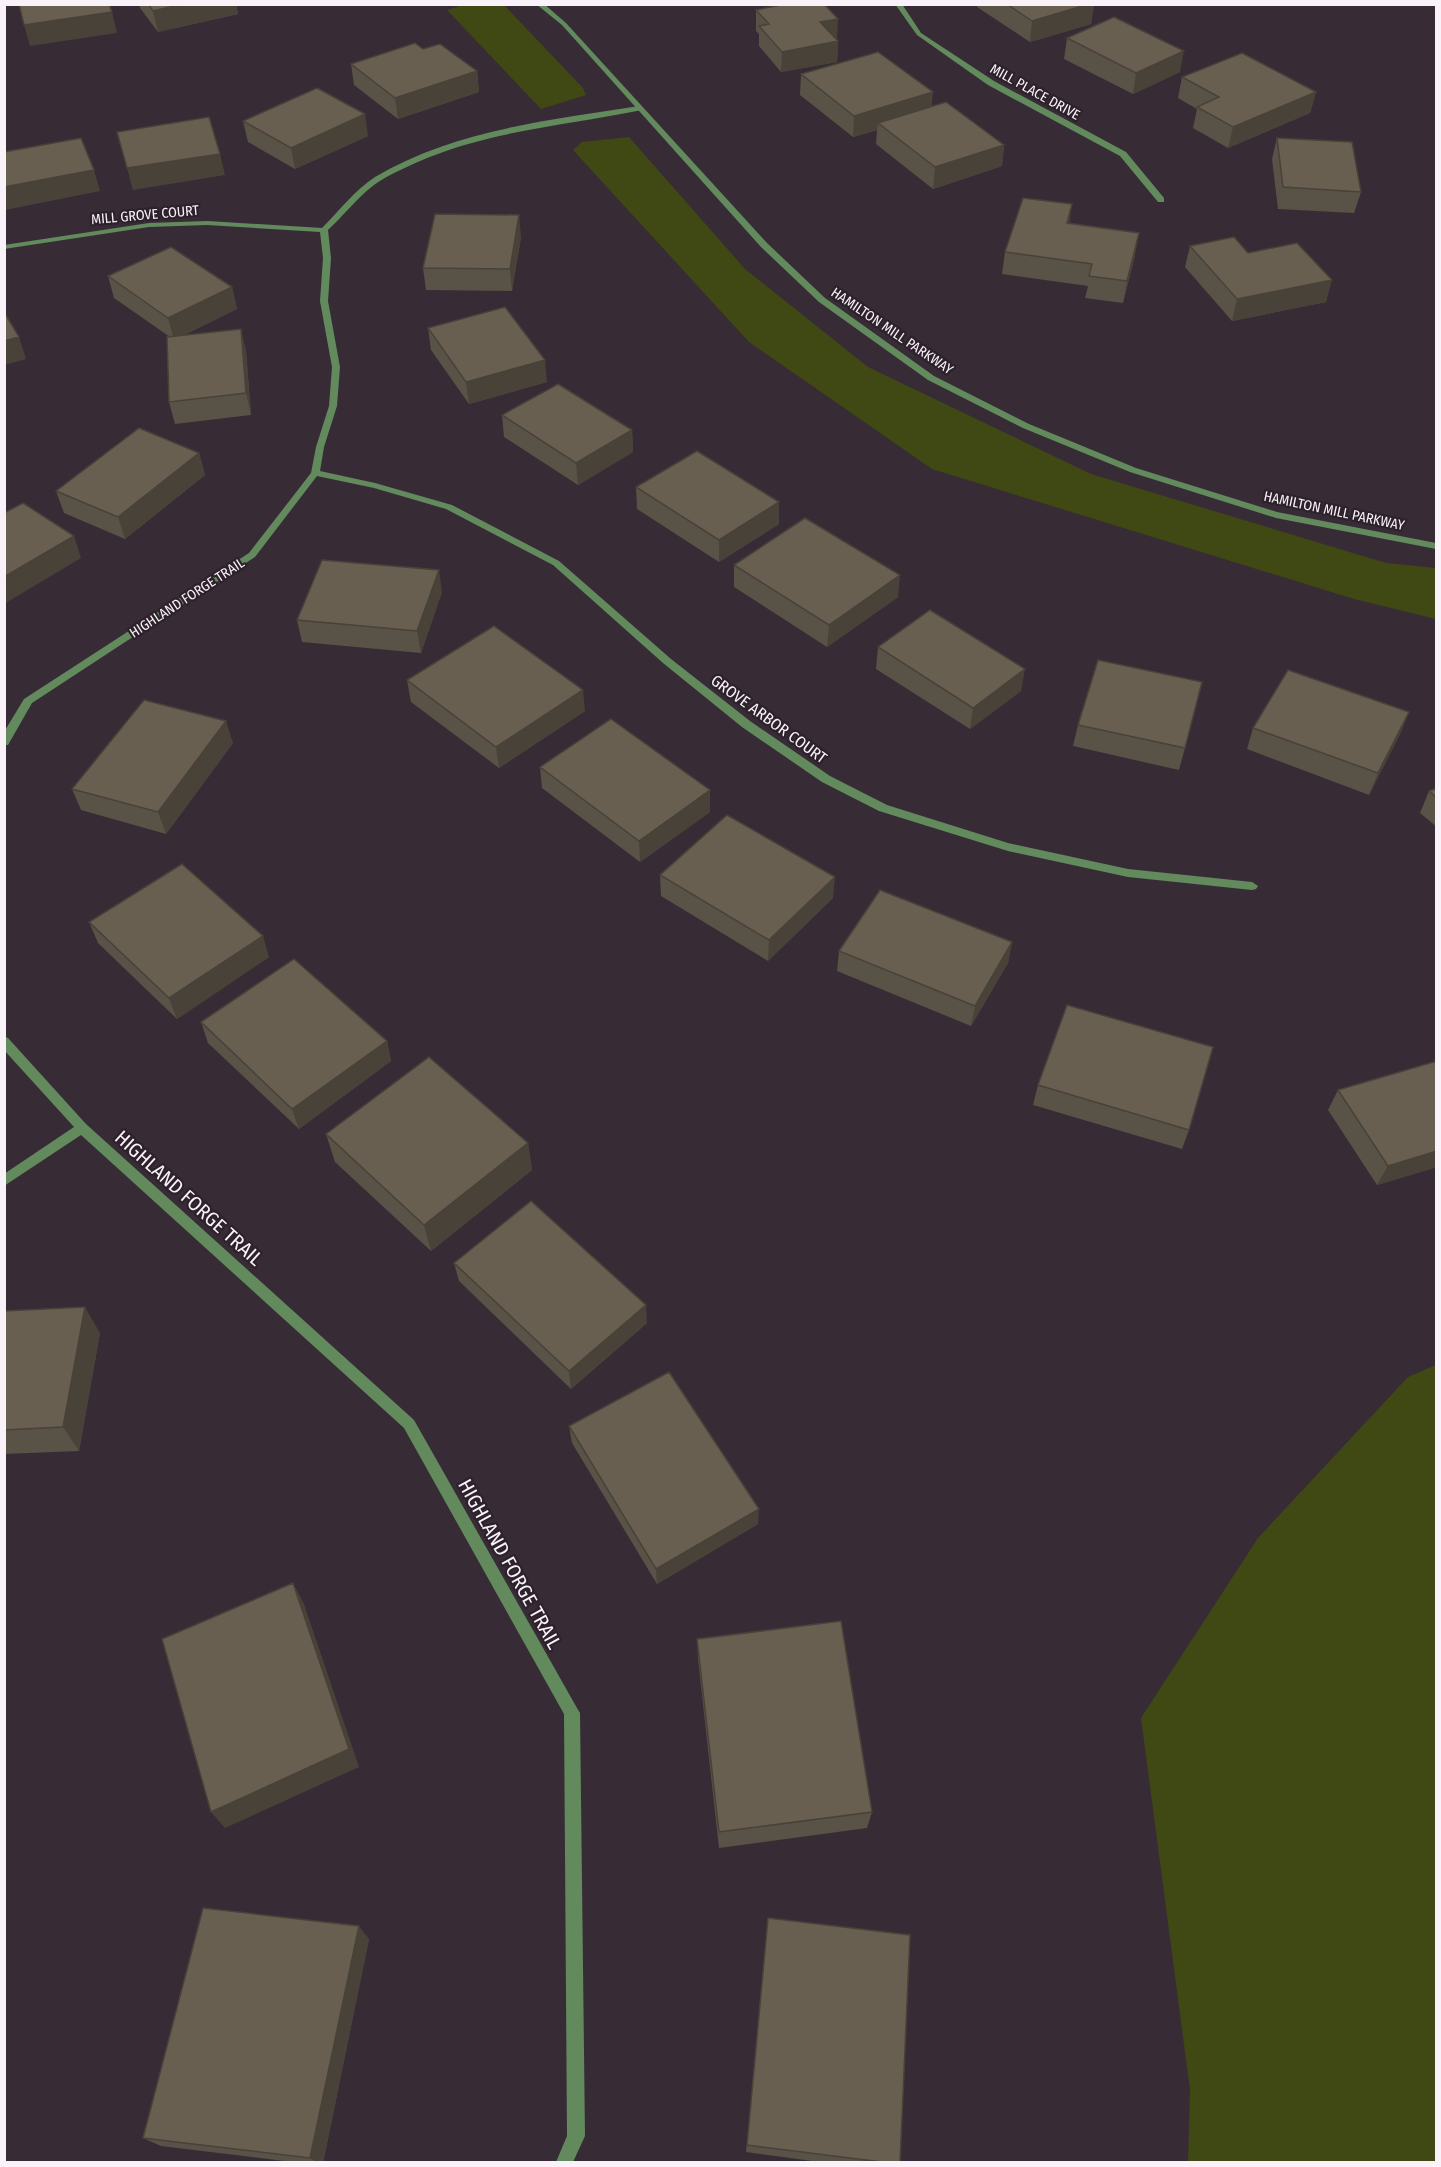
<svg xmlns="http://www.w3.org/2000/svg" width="1441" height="2167" font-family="'Fira Sans Condensed',sans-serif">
<rect width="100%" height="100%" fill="#372c36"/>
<path fill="#404813" d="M466,4L504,5L583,88L586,95L541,109L447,10Z
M629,137L745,269L868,367L1091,474L1386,563L1436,568V619L1354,599L932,469L749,342L573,150L582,142Z
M1436,1365V2162H1188L1190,2090L1141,1718L1258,1538L1408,1377Z"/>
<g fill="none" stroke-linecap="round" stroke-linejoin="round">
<path fill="#628a5d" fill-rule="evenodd" d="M895,4H902L921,33L994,81L1126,152L1164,198V202H1158L1120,156L988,85L917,35Z
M639,106H642V110C569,125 496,130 427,158C409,166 389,174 374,185C357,198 343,216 328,230L331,258L328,301L340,367L337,406L324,447L320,471L375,483L452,505L559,561L671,659L750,721L830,776L887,805L1008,843L1128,869L1252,882L1258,886L1256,889L1252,890L1128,877L1008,851L879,811L822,782L742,727L663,663L553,565L446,509L374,488L317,476L255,557L32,703L8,745H4V732L24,699L249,553L311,473L316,447L329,406L332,367L320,301L323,258L320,232L207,225L149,227L4,249V245L149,223L207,221L322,228C339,211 355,190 375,177C454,130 550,120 639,106Z
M4,1036L8,1038L86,1124L414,1420L577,1708L580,1713L585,2136L573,2162H556L567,2136L564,1714L404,1428L81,1135L4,1186V1174L74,1127L4,1050Z"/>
<path fill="#628a5d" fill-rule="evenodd" d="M536,4H544L566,23L767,243L825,298L934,376L1029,424L1136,468L1277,512L1436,543V549L1276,518L1130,472L1023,428L928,380L819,302L761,247L562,25Z"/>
</g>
<path fill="#595246" d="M139,4H236L238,14L158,32L140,8Z
M977,4H1094L1091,24L1030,42L977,7Z
M756,10L837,39L838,41L837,62L781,72L759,46V34L756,31Z
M1067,38L1180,72L1133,94L1064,59Z
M423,49L477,71L479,92L398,119L354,85L351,64Z
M801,74L931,106L1004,145L1002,166L933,189L876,144L877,130L853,137L800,95Z
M1182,77L1316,92L1310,113L1228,148L1193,128L1197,109L1178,98Z
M243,121L368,136L295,169L248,142Z
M1277,138L1361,192L1354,213L1278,209L1272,159Z
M1069,224L1135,255L1123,303L1085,298L1088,286L1002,274L1005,252Z
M521,237L512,291L426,290L423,268Z
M1190,246L1248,253L1326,302L1232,321L1185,267Z
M108,276L232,287L237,309L182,336L246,351L251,415L175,424L169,402L170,337L114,298Z
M428,328L547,382L469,404L431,350Z
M502,415L632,430L633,452L578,485L504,437Z
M199,453L205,475L125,539L64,513L56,491Z
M636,487L779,502V524L719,562L637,509Z
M734,565L898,597L827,647L734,587Z
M442,592L421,653L302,642L297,620Z
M878,647L1021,691L970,729L876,669Z
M407,680L585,711L499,768L411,702Z
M1409,712L1400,734L1369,795L1247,749L1253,728Z
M1078,725L1185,748L1179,770L1073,746Z
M233,743L166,834L81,810L72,789Z
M540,767L710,790V812L640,862L542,788Z
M1437,788V827L1420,813L1429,791Z
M660,875L833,898L768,961L661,896Z
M89,922L269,957L177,1019L98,943Z
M1012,942L1008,963L971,1026L837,971L839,951Z
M201,1022L387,1041L391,1061L299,1129L208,1043Z
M1437,1061V1167L1377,1185L1328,1110L1338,1090Z
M1038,1085L1189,1130L1182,1149L1033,1105Z
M326,1134L528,1143L532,1170L431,1251L335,1162Z
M454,1263L647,1323L571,1389L459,1281Z
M4,1311L100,1333L79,1451L4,1454Z
M569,1426L758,1524L657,1584L572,1443Z
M697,1639L872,1812L867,1828L719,1848L698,1659Z
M768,1918L900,2163H827L746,2152Z
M369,1939L323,2163H300L161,2146L143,2138Z"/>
<path fill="#494239" d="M183,4H236L238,14L158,32L153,11Z
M1089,4H1094L1091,24L1030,42L1032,21Z
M112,12L117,33L30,46L24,25Z
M838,19L837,39L820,22Z
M838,41L837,62L781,72L782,52Z
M1184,51L1180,72L1133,94L1136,73Z
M477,71L479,92L398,119L395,98Z
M933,92L931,113L878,123L877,130L853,137L854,116Z
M1316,92L1310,113L1228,148L1233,127Z
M365,114L368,136L295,169L291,148Z
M1004,145L1002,166L933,189L935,167Z
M220,154L225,175L133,190L127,168Z
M94,170L100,191L5,210L4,187Z
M1072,204L1069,226L1067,223Z
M519,215L521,237L512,291L510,269Z
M1139,233L1135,255L1123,303L1127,281Z
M1332,280L1326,302L1232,321L1237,299Z
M232,287L237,309L174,340L168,318Z
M241,329L246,351L251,415L246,393Z
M19,337L26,359L4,365V341Z
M545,360L547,382L469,404L466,382Z
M632,430L633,452L578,485L576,463Z
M199,453L205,475L125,539L118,517Z
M779,502V524L719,562V540Z
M74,536L81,558L4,604V577Z
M439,570L442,592L421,653L417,631Z
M900,575L898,597L827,647L829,625Z
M1025,669L1021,691L970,729L973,708Z
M583,690L585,711L499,768L496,747Z
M1409,712L1400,734L1369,795L1378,773Z
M226,721L233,743L166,834L158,812Z
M710,790V812L640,862L639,841Z
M835,877L833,898L768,961L769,940Z
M263,936L269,957L177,1019L169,998Z
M1012,942L1008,963L971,1026L975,1006Z
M387,1041L391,1061L299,1129L292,1109Z
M528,1143L532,1170L431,1251L424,1225Z
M1437,1151V1167L1377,1185L1388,1166Z
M646,1305L647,1323L571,1389L569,1371Z
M85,1307L100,1333L79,1451L63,1427Z
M759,1509L758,1524L657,1584L656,1569Z
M293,1583L304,1604L359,1767L225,1828L211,1812Z
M359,1926L369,1939L323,2163H318L310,2158Z"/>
<path fill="#685f51" stroke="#494239" stroke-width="1.5" d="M19,4H109L112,12L24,25Z
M148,4H183L153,11Z
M786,4H824L838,19L820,22L838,41L782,52L759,26L769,24L756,10Z
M1007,4H1089L1032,21Z
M1114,17L1184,51L1136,73L1067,38Z
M415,43L423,49L440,44L477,71L395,98L351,64Z
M878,52L933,92L854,116L801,74Z
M1242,53L1316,92L1233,127L1197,107L1219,97L1182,77Z
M317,88L365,114L291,148L243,121Z
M946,102L1004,145L935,167L878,123Z
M209,117L220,154L127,168L117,132Z
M81,138L94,170L4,187V152Z
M1277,138L1352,142L1361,192L1283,187Z
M1023,198L1072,204L1067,223L1139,233L1127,281L1089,276L1092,264L1005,252Z
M435,214L519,215L510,269L423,268Z
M1234,237L1248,253L1297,243L1332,280L1237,299L1190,246Z
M171,247L232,287L168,318L108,276Z
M505,307L545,360L466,382L428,328Z
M4,312L19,337L4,341Z
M241,329L246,393L169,402L167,337Z
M558,384L632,430L576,463L502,415Z
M139,428L199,453L118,517L56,491Z
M697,451L779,502L719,540L636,487Z
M23,503L74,536L4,577V513Z
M805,518L900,575L829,625L734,565Z
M322,560L439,570L417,631L297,620Z
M930,610L1025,669L973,708L878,647Z
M494,626L583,690L496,747L407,680Z
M1098,660L1202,682L1185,748L1078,725Z
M1288,670L1409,712L1378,773L1253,728Z
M144,700L226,721L158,812L72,789Z
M611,719L710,790L639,841L540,767Z
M1437,788V798L1429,791Z
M727,815L835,877L769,940L660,875Z
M182,864L263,936L169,998L89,922Z
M880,890L1012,942L975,1006L839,951Z
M294,959L387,1041L292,1109L201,1022Z
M1067,1005L1213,1047L1189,1130L1038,1085Z
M429,1057L528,1143L424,1225L326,1134Z
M1437,1061V1151L1388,1166L1338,1090Z
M531,1201L646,1305L569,1371L454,1263Z
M85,1307L63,1427L4,1430V1311Z
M669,1372L759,1509L656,1569L569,1426Z
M293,1583L349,1749L211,1812L162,1639Z
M841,1621L872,1812L719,1832L697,1639Z
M203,1908L359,1926L310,2158L143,2138Z
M768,1918L910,1935L900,2163H890L747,2145Z"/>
<g text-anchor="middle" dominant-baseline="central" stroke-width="4.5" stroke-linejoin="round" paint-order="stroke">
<g font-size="14" fill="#f9f2f8" stroke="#2d222c">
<text transform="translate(1035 92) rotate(29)">MILL PLACE DRIVE</text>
<text transform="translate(145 215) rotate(-5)">MILL GROVE COURT</text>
<text transform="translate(892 331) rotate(34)">HAMILTON MILL PARKWAY</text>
<text transform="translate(1334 511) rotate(12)">HAMILTON MILL PARKWAY</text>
<text transform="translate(187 598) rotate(-33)">HIGHLAND FORGE TRAIL</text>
</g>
<g font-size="16" fill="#f9f2f8" stroke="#2d222c">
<text transform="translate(769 719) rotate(36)">GROVE ARBOR COURT</text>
</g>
<g font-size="20" fill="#f9f2f8" stroke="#2d222c">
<text transform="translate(189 1198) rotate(42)">HIGHLAND FORGE TRAIL</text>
<text transform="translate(510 1564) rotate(61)">HIGHLAND FORGE TRAIL</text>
</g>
</g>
<rect width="1441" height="2167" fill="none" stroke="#f9f2f8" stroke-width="12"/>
</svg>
